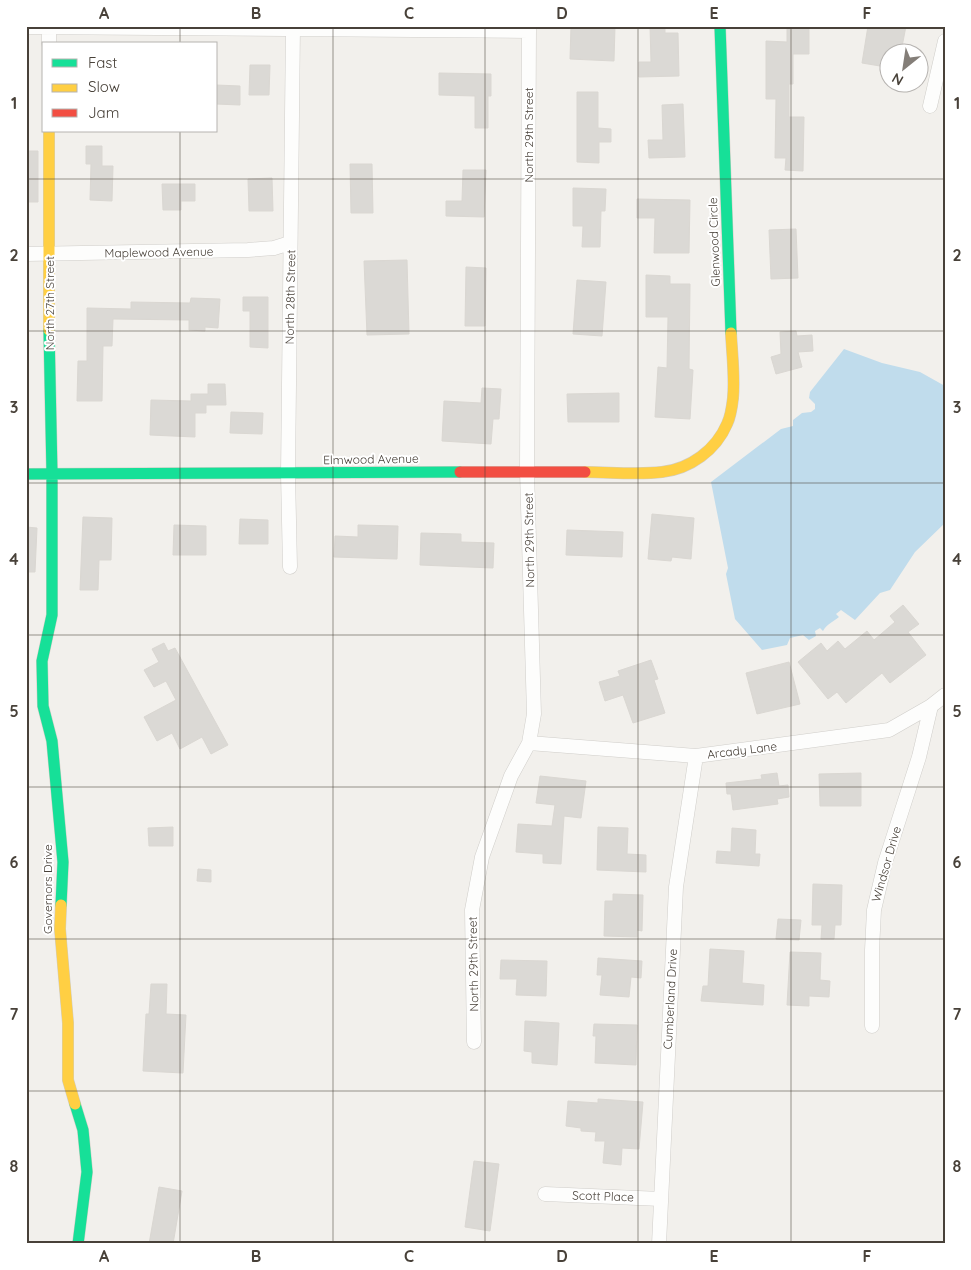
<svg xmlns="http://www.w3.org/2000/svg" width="971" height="1270" font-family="Quicksand,sans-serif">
<rect width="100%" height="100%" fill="#f2f0ec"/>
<path fill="#c0dcec" d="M844,349L882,363L920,372L945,386V523L915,552L890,590L880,593L855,620L841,610L836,614L839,617C833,622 827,624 823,631L820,628L815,631L816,636L809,640L803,635L790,638L787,645L762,650L735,619L726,574L728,568L711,482L781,429L793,426V420L802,413L811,412L815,409V404L809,398L810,392Z"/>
<path fill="#dbd9d5" stroke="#dad7d2" d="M571,26H615L614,61L570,59Z
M650,26H665V33H678L679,76L639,77V62H651Z
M787,26H809V54H793V84H789V117H804L803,171L785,170L786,158H775L776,99H766V41L787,42Z
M868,26H906L901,52H888L886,67L862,63Z
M250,65H270L269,95H249Z
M439,73L491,74V96H488V128H475V96L439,95Z
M216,85L240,86V105L216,104Z
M577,92H598V128L611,129V142H599V163L577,162Z
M683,104L685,157L649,158L648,140H663L662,105Z
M86,146H102V166H113L112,201L90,200L91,164H86Z
M26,151H38V202H26Z
M350,164H372L373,213H351Z
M463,170H486L484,217L446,216V201H462Z
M272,178L273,211H249L248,179Z
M162,184H195V201H181V210H163Z
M573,188L606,189L605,211H601L600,247H582L583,226H573Z
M637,199L690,200L689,253H654L655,218H637Z
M796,229L798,278L771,279L769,230Z
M407,260L409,334L367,335L364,261Z
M466,267L486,268L485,326H465Z
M646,275L670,276V284H690L689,369L693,370L690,419L655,417L658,367L667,368L668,317H646Z
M577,280L606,282L602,336L573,334Z
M243,297H268V348L250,347V311H243Z
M191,298L220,299L218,328L205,327V331L189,330V320L113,319L112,346H103L102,401H77L78,361H87V308L131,309V302L190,303Z
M796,331L797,336L812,335L813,351L798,352L802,367L776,374L771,357L781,354L780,332Z
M208,384H225L226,405H206V413H195V437L150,435L151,400L191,401V394H208Z
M482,388L501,389L499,419H493L491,444L442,441L444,401L481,403Z
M619,393V422H568L567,394Z
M231,412L263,413L262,434L230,433Z
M652,514L694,518L691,559L672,557L671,561L648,559Z
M83,517L112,518L111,560H99L98,590H80Z
M240,519L268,520V544H239Z
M174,525L206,526V555H173Z
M358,525L398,526L397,559L334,557L335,536L358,537Z
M26,527L37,528L35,572H26Z
M567,530L623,532L622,557L566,555Z
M421,533L461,534V542L494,543L493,568L420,565Z
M903,605L919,624L908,632L926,655L890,683L882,673L846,703L837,692L828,699L798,662L821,643L827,651L838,641L845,649L867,631L874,640L895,622L890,616Z
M164,643L168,651L175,648L228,745L211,754L202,737L180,749L172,733L157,741L144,717L176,700L166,681L154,687L144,670L159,662L152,649Z
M651,660L658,679L654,680L665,713L633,723L623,695L605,701L599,682L620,676L618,671Z
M789,662L800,704L757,714L746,673Z
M777,773L779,786L788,785L789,797L777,799L778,804L733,810L731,794H727L726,783L762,779L761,775Z
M861,773V806H820L819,774Z
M540,776L586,781L581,818L564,816L561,864L543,863V854L516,852L518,824L552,826L555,805L536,803Z
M173,827V846H149L148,828Z
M598,827L628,828L627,854L646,855V872L597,870Z
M732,828L756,830L755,854H760L759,866L716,863L717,851L731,852Z
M198,869L211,870V882L197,881Z
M813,884L842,885L841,925H835L834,939H821L822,925H812Z
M613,894L643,895L642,931L637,930V937L604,936L605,901H613Z
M778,919L801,920L799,940L776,939Z
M710,949L744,951L742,983L764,985L763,1005L701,1001L703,986H708Z
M790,952L821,953L820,980L830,981L829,997L809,996V1006L787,1005Z
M598,958L642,961L641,978L631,977L629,997L600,995L602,975H597Z
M501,960L547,961L546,996L516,995L517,979H500Z
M151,984H167L166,1014L186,1015L183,1073L143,1071L146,1014H149Z
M525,1021L559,1023L557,1065L532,1063V1052L524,1051Z
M594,1024L637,1025L636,1065L595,1063L596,1036H593Z
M598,1099L643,1102L639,1149L622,1148L621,1165L603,1163L605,1141H595L596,1132L581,1131V1128L566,1126L568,1101L598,1103Z
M474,1161L499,1164L490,1231L465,1227Z
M159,1187L182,1191L173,1244H149Z"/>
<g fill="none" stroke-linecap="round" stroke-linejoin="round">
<defs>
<path id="street" d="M49,26V44
M26,27L529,31
M930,106L945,41
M26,254L248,250L274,248L290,243
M290,567L288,474L293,26
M529,743L696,756L889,730L931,706L945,695
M872,1026V950L874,910L885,863L919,757L931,706
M474,1042L472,910L482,857L511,776L529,743L534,714L527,471L529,26
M545,1194L661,1199
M659,1244L676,887L696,756"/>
<path id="fast" d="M720,26L731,333
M49,330L52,474V615L42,661L43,706L52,741L63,862L61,905
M26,474L460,472
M75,1104L83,1130L87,1172L78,1244"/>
<path id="slow" d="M49,131V330
M585,472C610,472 637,475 662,472C690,469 716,450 727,424C731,416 732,407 733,398C735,377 732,354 731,333
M61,905L60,929L68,1023V1080L75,1104"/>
<path id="jam" d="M460,472H585"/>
</defs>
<use href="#street" stroke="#d0ceca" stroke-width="15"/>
<use href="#fast" stroke="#d0ccc3" stroke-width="12"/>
<use href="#slow" stroke="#d0ccc3" stroke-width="12"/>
<use href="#jam" stroke="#d0ccc3" stroke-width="12"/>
<use href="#street" stroke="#fdfdfc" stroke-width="14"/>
<use href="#fast" stroke="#16e098" stroke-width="11"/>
<use href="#slow" stroke="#ffcf43" stroke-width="11"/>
<use href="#jam" stroke="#f24e42" stroke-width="11"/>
</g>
<path fill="none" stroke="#484139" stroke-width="1" stroke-opacity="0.55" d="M180,26V44M333,26V1244M485,26V1244M638,26V1244M791,26V1244M180,131V1244M26,179H945M26,331H945M26,483H945M26,635H945M26,787H945M26,939H945M26,1091H945"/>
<g text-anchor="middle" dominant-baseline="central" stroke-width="4" stroke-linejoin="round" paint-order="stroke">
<g font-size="12" fill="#484139" stroke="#fff">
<text transform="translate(528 135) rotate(-90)">North 29th Street</text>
<text transform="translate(714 242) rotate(-92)">Glenwood Circle</text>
<text transform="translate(159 252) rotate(-1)">Maplewood Avenue</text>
<text transform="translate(290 297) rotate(-89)">North 28th Street</text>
<text transform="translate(49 303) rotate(-90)">North 27th Street</text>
<text transform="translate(371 459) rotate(-1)">Elmwood Avenue</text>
<text transform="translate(529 540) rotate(-91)">North 29th Street</text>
<text transform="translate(742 750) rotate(-7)">Arcady Lane</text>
<text transform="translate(886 864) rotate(-74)">Windsor Drive</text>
<text transform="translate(47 889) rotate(-90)">Governors Drive</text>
<text transform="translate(473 964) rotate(-91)">North 29th Street</text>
<text transform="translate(670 999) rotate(-87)">Cumberland Drive</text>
<text transform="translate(603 1196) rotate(2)">Scott Place</text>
</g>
</g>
<rect width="971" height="1270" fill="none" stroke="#ffffff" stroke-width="55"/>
<rect x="42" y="42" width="175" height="90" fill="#ffffff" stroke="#b6b3b0"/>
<rect x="52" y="59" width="25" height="8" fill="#16e098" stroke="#b6b3b0"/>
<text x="88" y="68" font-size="15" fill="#484139">Fast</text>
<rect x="52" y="84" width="25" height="8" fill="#ffcf43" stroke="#b6b3b0"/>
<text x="88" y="92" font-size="15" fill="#484139">Slow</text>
<rect x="52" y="109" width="25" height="8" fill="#f24e42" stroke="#b6b3b0"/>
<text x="88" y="118" font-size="15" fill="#484139">Jam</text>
<g transform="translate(904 68) rotate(210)"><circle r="24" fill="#ffffff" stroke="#b6b3b0"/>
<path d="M0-4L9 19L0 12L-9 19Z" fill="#847e78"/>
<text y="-8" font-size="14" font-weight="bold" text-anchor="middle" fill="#484139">N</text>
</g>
<rect x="28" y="28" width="916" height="1214" fill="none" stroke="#484139" stroke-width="2"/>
<g font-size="16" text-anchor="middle" font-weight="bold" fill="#484139">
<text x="104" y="19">A</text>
<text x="256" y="19">B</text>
<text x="409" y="19">C</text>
<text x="562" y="19">D</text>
<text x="714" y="19">E</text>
<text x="867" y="19">F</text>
<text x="14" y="109">1</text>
<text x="957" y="109">1</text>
<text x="14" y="261">2</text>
<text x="957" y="261">2</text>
<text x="14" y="413">3</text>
<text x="957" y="413">3</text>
<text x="14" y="565">4</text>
<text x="957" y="565">4</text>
<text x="14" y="717">5</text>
<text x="957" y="717">5</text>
<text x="14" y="868">6</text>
<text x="957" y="868">6</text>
<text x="14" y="1020">7</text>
<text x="957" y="1020">7</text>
<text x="14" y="1172">8</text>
<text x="957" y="1172">8</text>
<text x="104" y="1262">A</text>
<text x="256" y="1262">B</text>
<text x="409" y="1262">C</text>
<text x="562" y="1262">D</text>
<text x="714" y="1262">E</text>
<text x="867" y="1262">F</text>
</g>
</svg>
